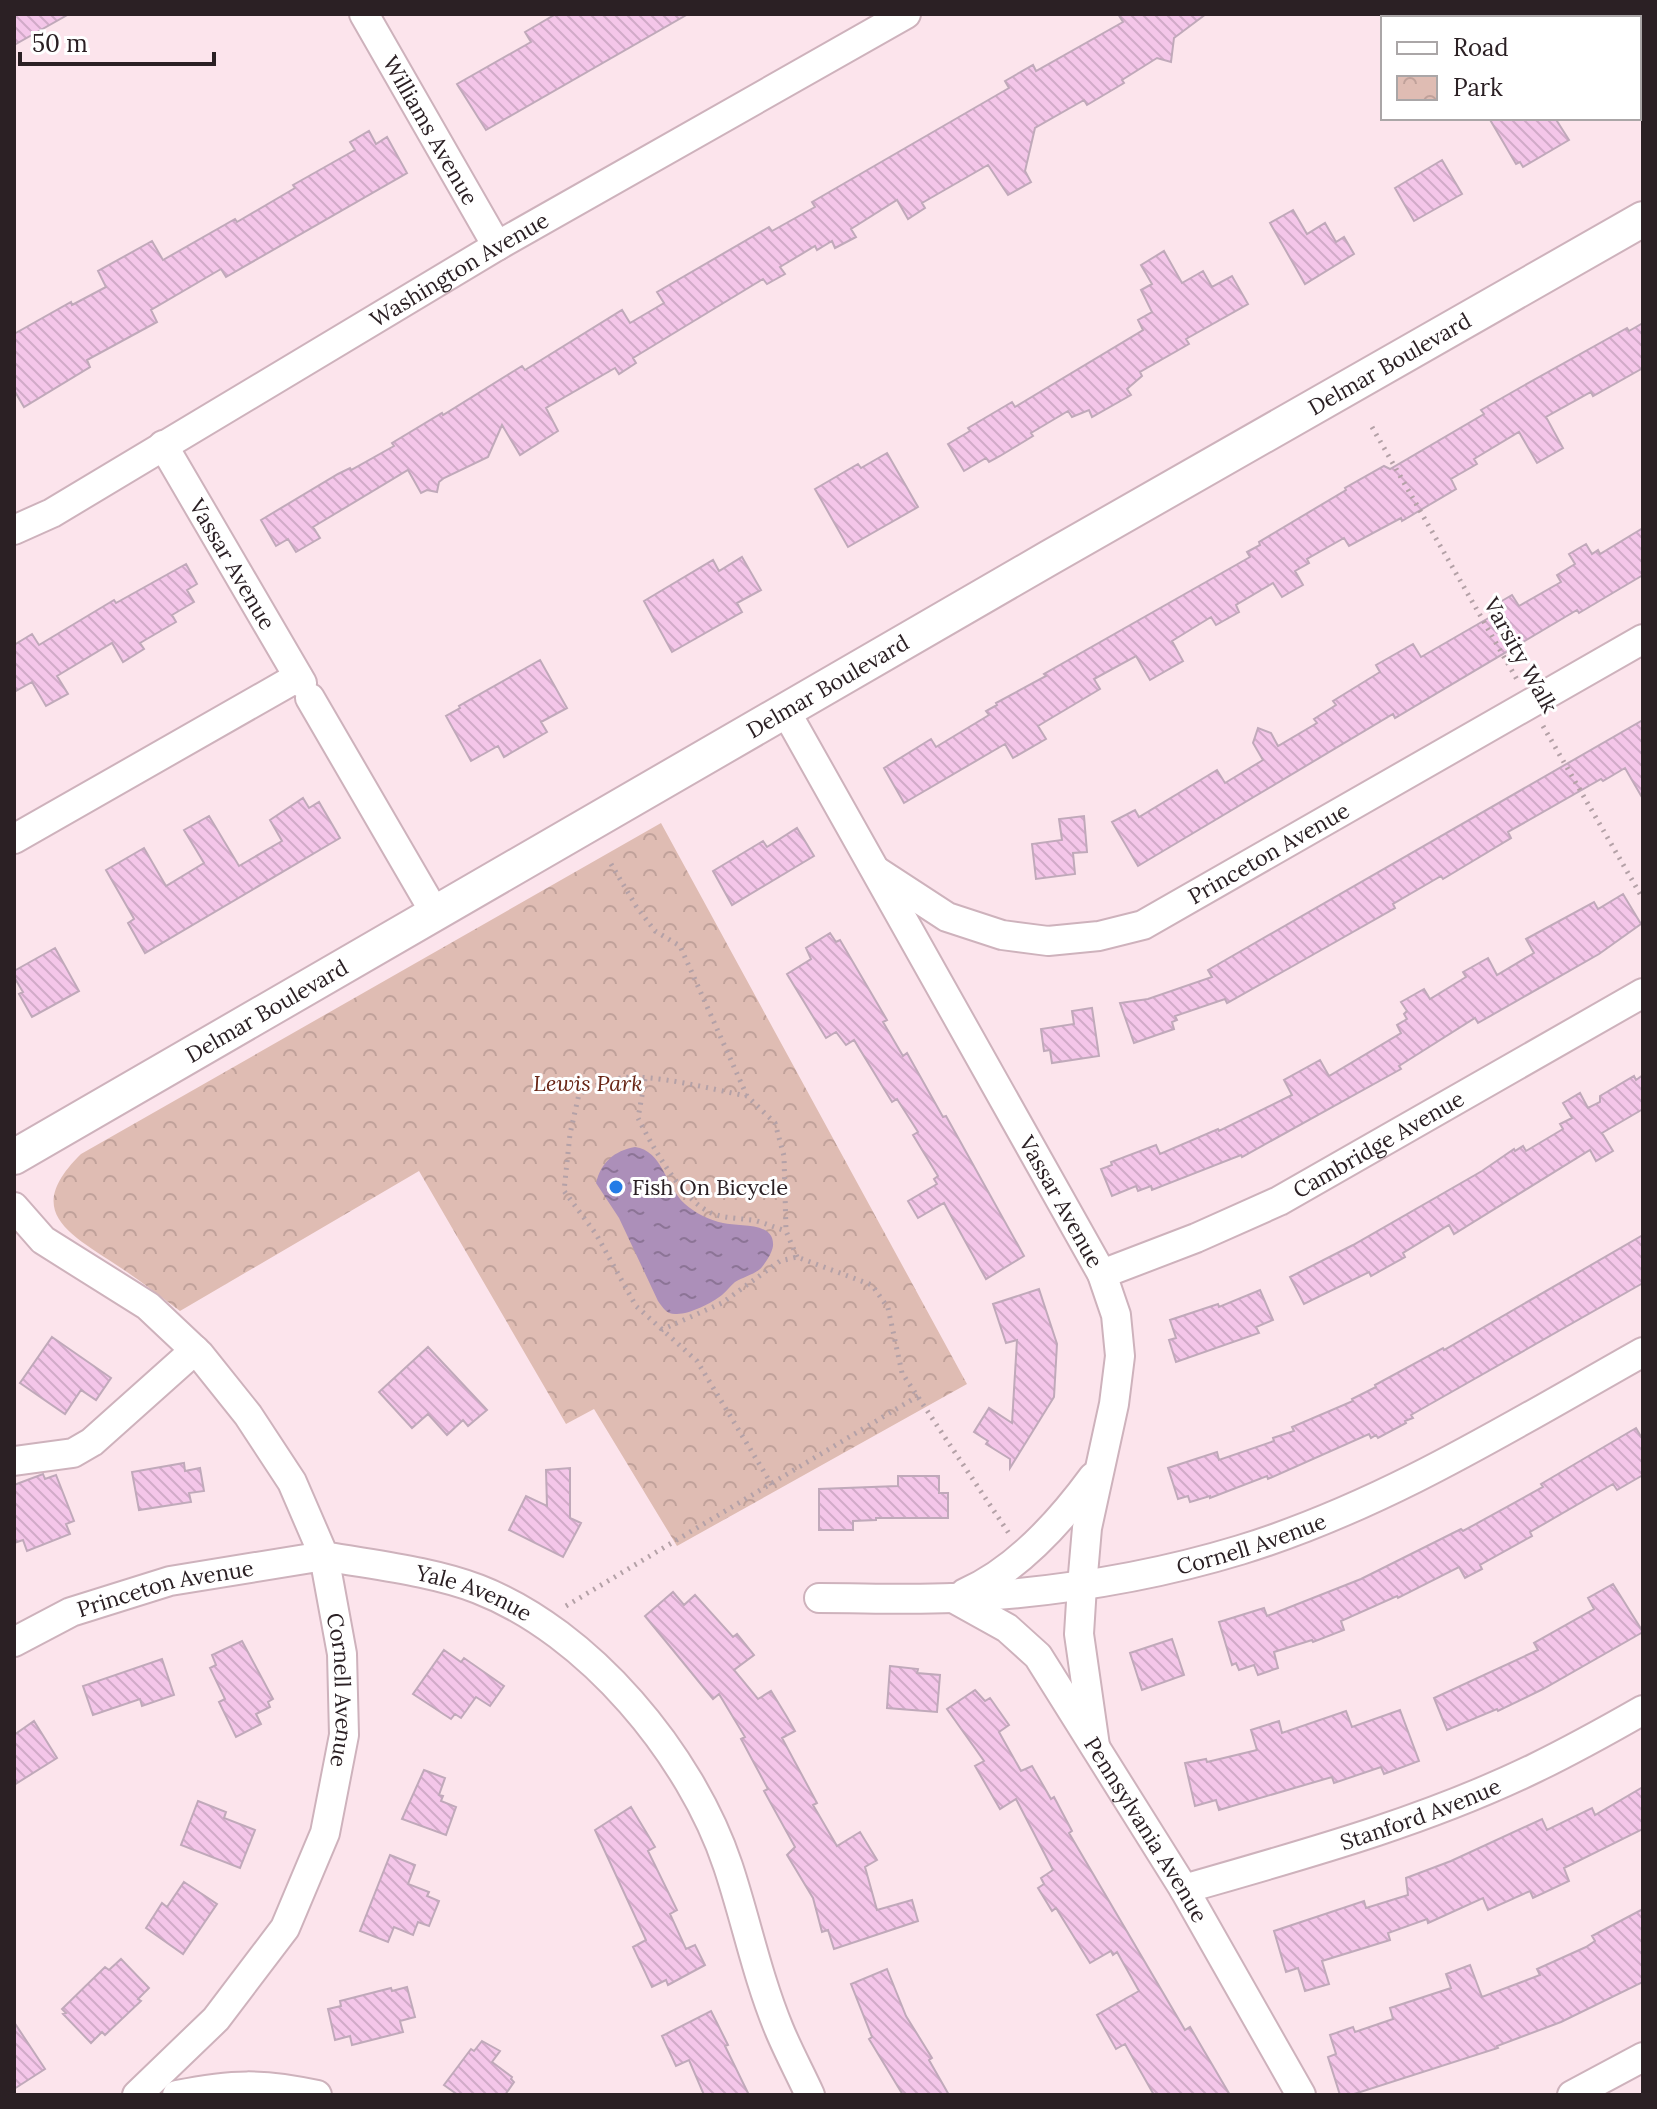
<svg xmlns="http://www.w3.org/2000/svg" width="1657" height="2109" font-family="Lora,serif">
<defs>
<pattern id="park-crowns" width="20" height="18" patternUnits="userSpaceOnUse" patternTransform="scale(2)"><rect width="20" height="18" fill="#dfbcb3"/><path d="M2 6a3 3 0 1 1 6 0M12 15a3 3 0 1 1 6 0" fill="none" stroke="#c0a19a"/></pattern>
<pattern id="water-ripples" width="26" height="14" patternUnits="userSpaceOnUse" patternTransform="scale(2)"><rect width="26" height="14" fill="#ac8fb9"/><path d="M2 4q2-2 4 0t4 0M15 11q2-2 4 0t4 0" fill="none" stroke="#8c7496"/></pattern>
<pattern id="building-back-hatch" width="6" height="6" patternUnits="userSpaceOnUse" patternTransform="scale(2)"><rect width="6" height="6" fill="#f4c6e9"/><path d="M-1 5l2 2M0 0l6 6M5-1l2 2" fill="none" stroke="#d1aac8"/></pattern>
</defs>
<rect width="100%" height="100%" fill="#fce4ec"/>
<path fill="url(#park-crowns)" d="M661,823L967,1384L677,1546L594,1409L566,1424L419,1171L180,1311C158,1295 137,1278 115,1264C66,1232 24,1210 81,1154Z"/>
<path fill="url(#water-ripples)" d="M635,1147C663,1151 665,1186 685,1204C695,1213 709,1220 723,1223C738,1227 775,1221 773,1246C772,1253 766,1262 762,1267C756,1274 743,1277 735,1282C730,1286 727,1291 722,1295C712,1303 690,1314 677,1314C667,1315 663,1308 658,1301L619,1218L596,1183C601,1162 614,1151 635,1147Z"/>
<path fill="url(#building-back-hatch)" stroke="#c0a9ba" stroke-width="2" d="M14,14H69L14,45Z
M556,14H688L486,130L457,84L531,42L525,32Z
M1118,14H1206L1174,38L1171,62L1157,58L1122,80L1124,83L1087,105L1084,100L1035,128L1025,171L1031,182L1008,195L988,165L922,203L925,208L908,219L897,200L851,229L856,237L835,248L832,241L817,250L815,246L780,267L785,274L767,284L763,279L633,358L636,363L619,374L615,368L546,408L558,431L520,455L502,425L488,457L444,478L439,482L437,492L427,490L421,493L408,470L313,527L320,538L296,552L288,539L276,546L261,520L338,474L350,468L351,470L394,446L392,443L442,413L443,415L522,366L525,370L622,310L630,323L664,303L657,292L769,227L772,231L815,207L812,202L1009,88L1005,81L1033,65L1036,71L1123,22Z
M1489,118H1555L1569,140L1523,167L1520,162L1516,164Z
M369,131L376,144L387,137L407,173L226,277L221,269L151,310L157,322L87,360L90,367L24,407L14,390V334L71,302L72,305L106,287L98,271L152,241L163,260L235,219L237,222L295,188L293,185L355,150L350,142Z
M1442,160L1462,194L1414,221L1395,188Z
M1293,210L1307,234L1325,223L1336,242L1344,237L1354,254L1305,284L1270,223Z
M1164,251L1182,283L1203,271L1212,287L1232,276L1248,304L1186,339L1189,344L1140,372L1142,376L1127,389L1131,395L1092,417L1089,410L1072,417L1068,411L1031,433L1033,436L1000,456L989,462L986,458L964,471L948,444L970,431L968,428L1012,402L1015,407L1143,330L1138,320L1152,312L1141,290L1152,284L1141,265Z
M1643,323V368L1593,396L1591,392L1546,417L1563,448L1537,463L1519,432L1474,459L1477,464L1451,479L1456,489L1402,521L1401,518L1349,546L1344,538L1307,559L1309,563L1295,571L1303,585L1282,597L1273,583L1236,605L1239,612L1216,625L1211,617L1172,641L1183,661L1150,680L1136,656L1094,679L1100,689L1038,726L1046,739L1013,758L1005,744L904,803L884,768L931,739L936,747L989,715L986,711L997,705L996,703L1046,676L1044,674L1250,557L1247,552L1260,545L1259,542L1346,490L1345,488L1384,466L1390,469L1484,414L1481,410L1523,386L1627,328L1629,331Z
M887,453L918,507L848,547L815,489L858,464L861,468Z
M1643,528V575L1579,613L1577,610L1395,718L1393,714L1138,866L1112,822L1135,810L1139,817L1217,770L1225,783L1263,760L1253,743L1258,728L1271,733L1278,746L1317,723L1314,719L1336,705L1333,701L1380,672L1376,665L1413,644L1421,657L1492,616L1488,609L1512,595L1519,606L1561,582L1557,575L1575,564L1569,554L1586,544L1592,554L1598,550L1600,554Z
M742,557L761,590L737,603L742,612L672,652L644,601L713,560L719,571Z
M186,564L197,584L187,590L194,602L172,615L176,622L140,643L144,649L123,662L112,643L57,676L68,694L46,706L32,682L14,692V645L32,634L39,645L114,600L116,603Z
M540,660L567,708L541,722L547,732L504,757L498,746L471,761L446,716L460,708L459,706Z
M1643,720V799L1625,768L1603,781L1601,779L1508,832L1511,838L1443,879L1441,876L1393,904L1395,908L1293,966L1227,1003L1225,999L1175,1016L1177,1020L1172,1022L1174,1029L1134,1043L1120,1003L1148,999L1212,977L1208,970Z
M303,798L309,808L319,802L340,838L145,953L128,923L134,919L133,917L106,870L144,848L166,886L204,863L184,830L209,816L239,866L282,841L270,820Z
M1084,816L1087,852L1073,853L1075,874L1036,879L1032,844L1062,840L1059,819Z
M797,828L814,856L732,905L713,871L763,841L767,847Z
M1623,894L1641,924L1599,954L1478,1023L1475,1018L1399,1066L1401,1069L1242,1157L1241,1155L1152,1190L1151,1186L1138,1191L1136,1186L1112,1196L1101,1169L1112,1165L1111,1162L1156,1145L1160,1154L1218,1129L1219,1131L1292,1095L1284,1080L1320,1060L1329,1076L1401,1033L1397,1025L1407,1019L1404,1014L1407,1011L1401,1002L1424,989L1430,999L1466,977L1463,972L1488,958L1497,975L1534,953L1526,939L1594,902L1598,909Z
M830,933L836,942L840,940L887,1020L883,1022L903,1056L907,1053L943,1117L946,1116L1024,1256L986,1279L944,1203L918,1218L908,1201L937,1184L934,1179L938,1176L913,1135L918,1132L897,1099L892,1102L854,1040L846,1045L836,1032L826,1038L787,974L811,959L806,948Z
M55,948L79,991L32,1017L19,994L23,992L14,977V971Z
M1092,1008L1099,1056L1052,1063L1050,1050L1044,1051L1041,1029L1074,1024L1072,1011Z
M1643,1075V1109L1602,1133L1613,1151L1596,1161L1590,1150L1454,1234L1449,1225L1403,1253L1405,1257L1371,1276L1369,1272L1304,1304L1290,1277L1353,1245L1482,1171L1514,1149L1515,1151L1523,1146L1526,1151L1563,1129L1560,1124L1572,1118L1563,1103L1580,1093L1588,1108L1600,1102V1096L1634,1076L1636,1080Z
M1643,1235V1283L1411,1415L1413,1418L1405,1421L1406,1423L1378,1438L1376,1435L1371,1438L1369,1434L1268,1479L1267,1476L1210,1498V1496L1190,1502L1188,1496L1178,1499L1168,1468L1217,1452L1219,1460L1274,1441L1273,1438L1294,1431L1292,1427L1353,1401L1352,1399L1376,1387L1375,1385L1443,1348L1444,1350Z
M1039,1289L1057,1344L1054,1397L1010,1468V1459L986,1444L988,1441L974,1432L989,1408L1012,1423L1017,1340L1006,1343L993,1304Z
M1260,1290L1273,1320L1256,1327L1259,1333L1176,1362L1169,1340L1176,1338L1170,1320L1218,1304L1219,1307Z
M52,1337L111,1378L96,1400L81,1390L65,1414L20,1383Z
M428,1347L487,1410L468,1426L463,1420L447,1435L428,1414L412,1428L379,1392Z
M1636,1428L1643,1440V1475L1617,1490L1613,1484L1530,1532L1532,1536L1480,1565L1482,1569L1465,1578L1459,1567L1398,1598L1397,1596L1341,1621L1344,1630L1313,1642L1312,1640L1274,1652L1278,1668L1258,1675L1254,1665L1239,1670L1236,1663L1232,1665L1219,1622L1264,1608L1267,1616L1361,1579L1461,1529L1463,1531L1543,1487L1541,1484Z
M184,1463L185,1471L200,1468L204,1491L189,1493L191,1502L139,1510L132,1472Z
M570,1468V1518L581,1523L563,1557L509,1530L526,1496L547,1506L546,1470Z
M43,1474L45,1479L56,1475L74,1521L66,1524L70,1534L27,1551L23,1540L14,1543V1485Z
M898,1476H939V1493H948V1518H876V1520L853,1521V1530H819V1489L898,1486Z
M1613,1584L1643,1632L1543,1689L1498,1711L1497,1709L1447,1730L1434,1698L1538,1650L1534,1643L1594,1609L1588,1598Z
M673,1592L684,1605L695,1595L733,1637L737,1634L754,1655L734,1670L758,1699L771,1691L787,1717L795,1731L782,1738L817,1803L813,1805L837,1846L860,1832L877,1860L865,1867L877,1910L912,1900L918,1921L834,1949L828,1930L822,1932L813,1898L787,1855L795,1847L764,1791L768,1789L741,1739L745,1737L719,1694L713,1699L645,1616Z
M1172,1639L1184,1675L1142,1690L1130,1653Z
M242,1641L273,1699L268,1702L270,1707L256,1714L261,1724L236,1737L219,1702L225,1699L210,1668L216,1665L212,1655Z
M444,1650L461,1662L464,1658L504,1686L490,1706L476,1697L461,1718L455,1714L451,1719L413,1694Z
M162,1659L174,1695L142,1706L140,1699L93,1715L83,1686Z
M890,1666L918,1669L917,1673L940,1675L937,1712L887,1708Z
M975,1690L985,1701L990,1698L1009,1725L999,1732L1021,1771L1032,1766L1051,1799L1054,1797L1072,1831L1069,1833L1185,2030L1190,2027L1230,2095H1154L1125,2044L1116,2049L1097,2015L1139,1991L1117,1952L1113,1955L1111,1951L1090,1963L1056,1908L1052,1911L1038,1888L1044,1884L1041,1878L1053,1870L1016,1799L1000,1809L975,1766L984,1761L947,1709Z
M1400,1710L1419,1761L1384,1774L1381,1767L1334,1783L1332,1777L1219,1810L1216,1800L1195,1806L1185,1763L1206,1759L1207,1762L1257,1750L1251,1730L1279,1721L1282,1733L1346,1711L1352,1727Z
M34,1721L57,1758L14,1785V1735Z
M424,1770L445,1778L439,1795L443,1796L441,1801L456,1807L446,1835L402,1819Z
M1643,1787V1829L1564,1868L1569,1881L1533,1898L1530,1891L1488,1910L1483,1898L1428,1923L1427,1919L1388,1933L1390,1940L1322,1961L1329,1984L1305,1991L1298,1968L1286,1972L1274,1931L1364,1901L1366,1908L1408,1895L1406,1878L1451,1861L1542,1819L1547,1830L1592,1808L1595,1815Z
M198,1801L226,1812L224,1818L255,1830L240,1868L181,1845Z
M631,1807L655,1847L648,1851L677,1910L670,1914L686,1949L695,1945L705,1965L668,1985L666,1980L652,1987L633,1947L646,1940L595,1830Z
M390,1855L415,1865L408,1884L429,1892L427,1896L439,1901L429,1926L418,1922L413,1935L394,1927L388,1942L360,1931Z
M184,1882L217,1904L183,1954L146,1928L162,1903L167,1907Z
M1643,1909V1982L1561,2022L1497,2046L1498,2048L1351,2095H1340L1328,2057L1336,2054L1330,2035L1353,2027L1355,2032L1393,2019L1390,2008L1451,1988L1446,1974L1470,1965L1482,1997L1540,1975L1537,1969L1586,1947L1595,1941L1592,1936Z
M121,1959L149,1988L138,1999L141,2001L105,2035L102,2032L91,2043L63,2014L66,2013L62,2009L105,1967L109,1970Z
M887,1969L906,2016L932,2058L929,2060L949,2095H903L869,2039L872,2037L851,1984Z
M407,1987L415,2017L400,2021L403,2032L352,2045L350,2036L335,2040L328,2009L341,2006L340,2001L391,1988L392,1991Z
M711,2011L728,2045L725,2046L749,2095H704L689,2060L676,2066L662,2036Z
M14,2022L45,2069L14,2089Z
M482,2041L500,2051L492,2062L512,2077L511,2079L514,2082L505,2095H458L444,2085L471,2049L474,2051Z"/>
<g fill="none" stroke-linecap="round" stroke-linejoin="round">
<defs>
<g id="minor">
<path id="s1" d="M364,14L497,246"/>
<path id="s2" d="M163,445L302,683"/>
<path id="s3" d="M14,530L52,513L497,246L906,14"/>
<path d="M310,698L435,913"/>
<path id="s4" d="M785,710L1102,1274L1116,1315L1120,1356L1114,1404L1087,1528L1082,1586L1079,1634L1095,1746"/>
<path d="M14,839L298,677"/>
<path id="s5" d="M878,872L947,917L1002,935L1048,941L1099,936L1143,925L1643,639"/>
<path id="s6" d="M14,1207L43,1240L148,1306L200,1355L248,1415L292,1482L324,1556C373,1565 431,1571 478,1589C589,1632 691,1755 728,1866C746,1920 757,1976 779,2029C788,2051 800,2073 810,2095"/>
<path id="s7" d="M1102,1274L1196,1238L1279,1201L1643,993"/>
<path d="M14,1461L73,1453L92,1442L195,1350"/>
<path d="M965,1593C1017,1570 1060,1522 1093,1477"/>
<path id="s8" d="M819,1598C864,1598 909,1600 953,1598C1050,1593 1148,1578 1240,1550C1384,1506 1513,1425 1643,1352"/>
<path id="s9" d="M953,1598L1007,1628L1038,1656L1184,1889L1301,2095"/>
<path id="s10" d="M14,1642L71,1612L170,1581L324,1556L342,1654L344,1735L325,1833L285,1928L216,2019L137,2095"/>
<path id="s11" d="M1184,1889C1302,1855 1424,1822 1535,1768C1572,1750 1608,1730 1643,1710"/>
<path d="M177,2095C232,2084 262,2083 317,2095"/>
<path d="M1572,2095L1643,2057"/>
</g>
<g id="major">
<path id="s12" d="M14,1157L1049,558L1643,219"/>
</g>
</defs>
<use href="#minor" stroke="#ceb2bc" stroke-width="32"/>
<use href="#major" stroke="#ceb2bc" stroke-width="38"/>
<path stroke="#b4a1a7" stroke-width="5" stroke-dasharray="2 6" stroke-linecap="butt" d="M1372,427L1519,683
M1543,726L1643,899
M611,864L636,906L655,931L680,946L747,1096L775,1123L784,1156L786,1231L797,1257
M645,1079L638,1118C652,1146 684,1204 714,1214C727,1219 742,1218 757,1221C767,1224 776,1228 786,1231
M747,1096C715,1090 651,1073 621,1078C605,1080 593,1087 579,1094L570,1134L564,1191L596,1234L636,1306L697,1361L772,1485
M661,1330L722,1303L780,1261L797,1257L872,1285L888,1308L902,1373L1010,1535
M566,1606L918,1396"/>
<use href="#minor" stroke="#fff" stroke-width="28"/>
<use href="#major" stroke="#fff" stroke-width="34"/>
</g>
<circle fill="#247ce6" stroke="#fff" stroke-width="3" cx="616" cy="1187" r="8"/>
<g text-anchor="middle" dominant-baseline="central" stroke-width="6" stroke-linejoin="round" paint-order="stroke">
<g font-size="22" fill="#2b2024" stroke="#fff">
<text stroke="none"><textPath href="#s1" startOffset="134">Williams Avenue</textPath></text>
<text stroke="none"><textPath href="#s3" startOffset="516">Washington Avenue</textPath></text>
<text stroke="none"><textPath href="#s12" startOffset="1588">Delmar Boulevard</textPath></text>
<text stroke="none"><textPath href="#s2" startOffset="138">Vassar Avenue</textPath></text>
<text transform="translate(1521 655) rotate(61)">Varsity Walk</text>
<text stroke="none"><textPath href="#s12" startOffset="940">Delmar Boulevard</textPath></text>
<text stroke="none"><textPath href="#s5" startOffset="428">Princeton Avenue</textPath></text>
<text stroke="none"><textPath href="#s12" startOffset="292">Delmar Boulevard</textPath></text>
<text stroke="none"><textPath href="#s7" startOffset="306">Cambridge Avenue</textPath></text>
<text stroke="none"><textPath href="#s4" startOffset="564">Vassar Avenue</textPath></text>
<text stroke="none"><textPath href="#s8" startOffset="438">Cornell Avenue</textPath></text>
<text stroke="none"><textPath href="#s10" startOffset="162">Princeton Avenue</textPath></text>
<text stroke="none"><textPath href="#s6" startOffset="632">Yale Avenue</textPath></text>
<text stroke="none"><textPath href="#s10" startOffset="460">Cornell Avenue</textPath></text>
<text stroke="none"><textPath href="#s11" startOffset="248">Stanford Avenue</textPath></text>
<text stroke="none"><textPath href="#s9" startOffset="308">Pennsylvania Avenue</textPath></text>
</g>
<g font-size="22" font-style="italic" fill="#682616" stroke="#fff">
<text x="588" y="1083">Lewis Park</text>
</g>
<g font-size="22" fill="#2b2024" stroke="#fff" text-anchor="start">
<text x="632" y="1187">Fish On Bicycle</text>
</g>
</g>
<rect width="1657" height="2109" fill="none" stroke="#2b2024" stroke-width="32"/>
<rect x="1381" y="16" width="260" height="104" fill="#ffffff" stroke="#aaa6a7" stroke-width="2"/>
<rect x="1397" y="42" width="40" height="12" fill="#ffffff" stroke="#aaa6a7" stroke-width="2"/>
<text x="1453" y="56" font-size="24" fill="#2b2024">Road</text>
<rect x="1397" y="76" width="40" height="24" fill="url(#park-crowns)" stroke="#aaa6a7" stroke-width="2"/>
<text x="1453" y="96" font-size="24" fill="#2b2024">Park</text>
<path d="M20 52v12h194v-12" fill="none" stroke="#2b2024" stroke-width="4"/>
<text x="32" y="52" font-size="24" fill="#2b2024" stroke="#ffffff" stroke-width="6" paint-order="stroke">50 m</text>
</svg>
